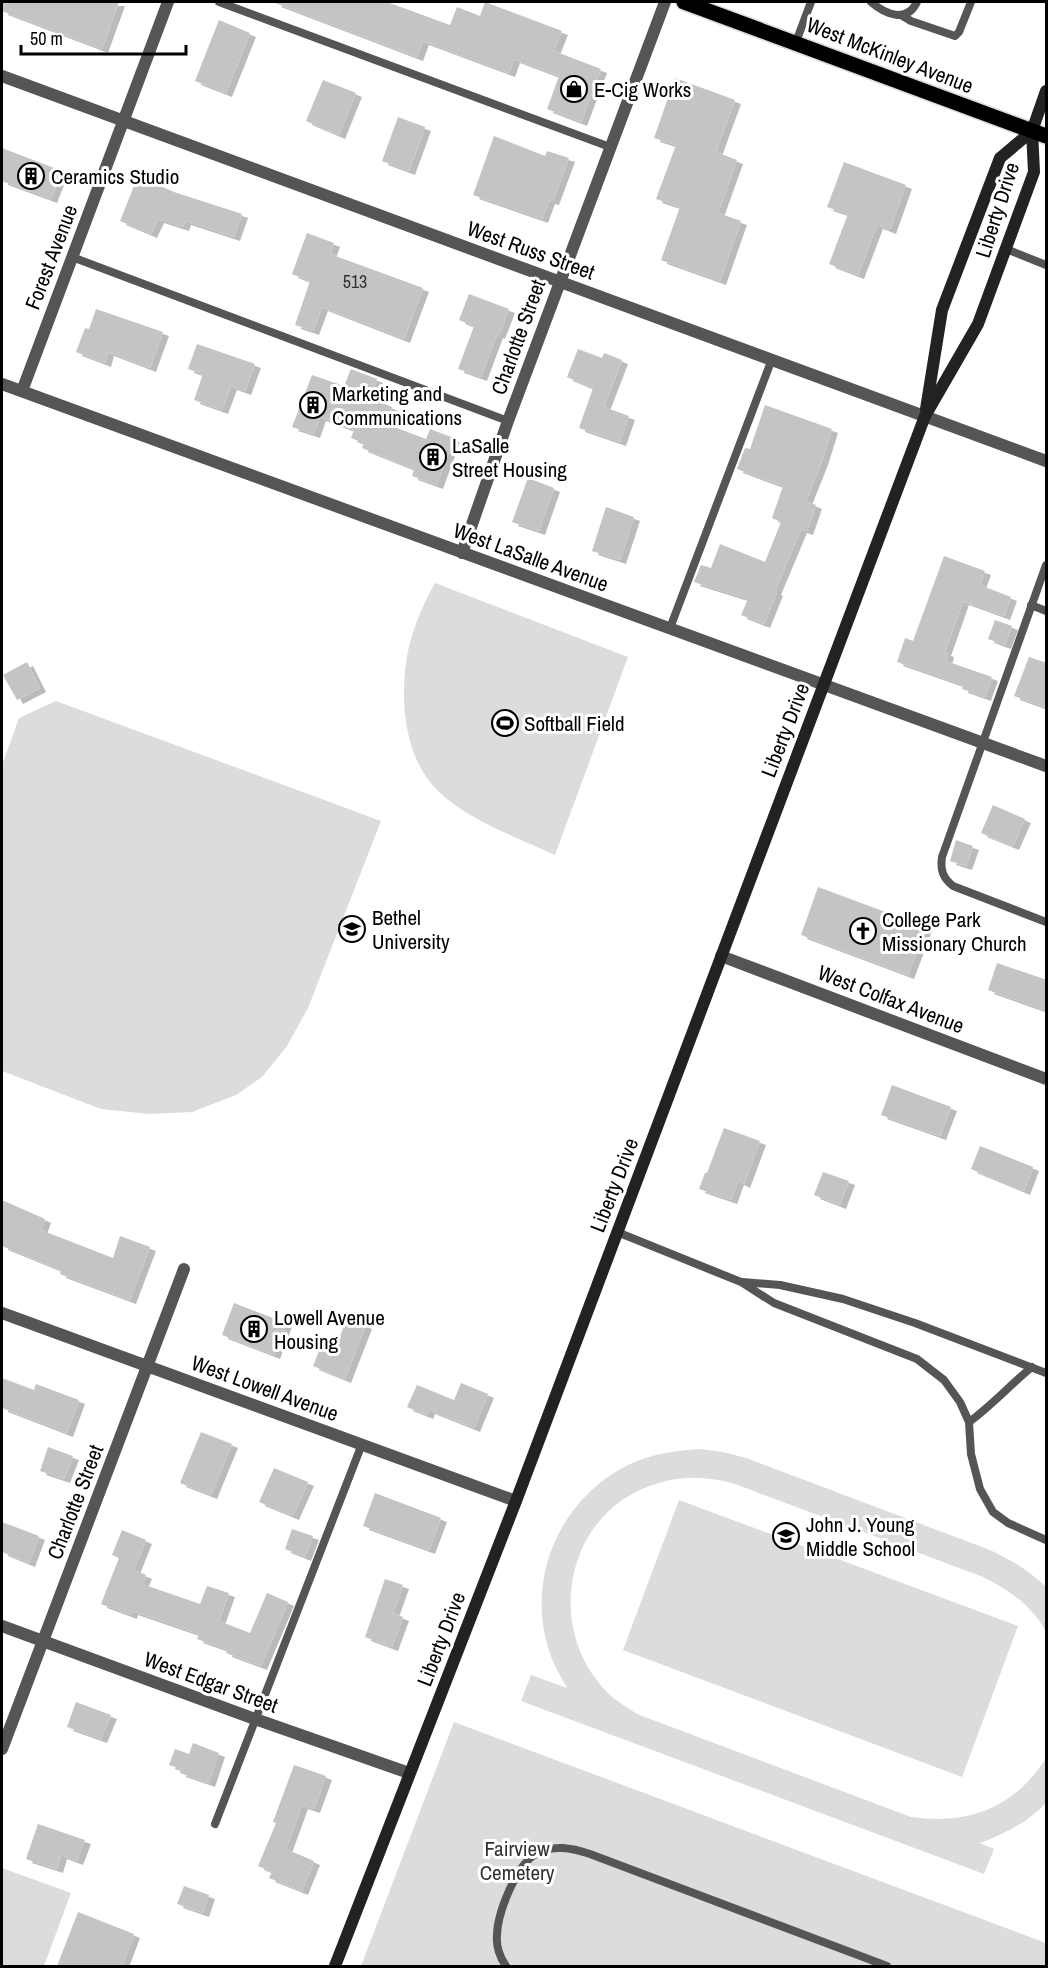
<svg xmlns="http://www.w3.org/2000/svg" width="1048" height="1968" font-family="'Archivo Narrow',sans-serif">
<defs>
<filter id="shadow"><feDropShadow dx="6" dy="4" stdDeviation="0" flood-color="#0004"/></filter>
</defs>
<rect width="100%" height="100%" fill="#fff"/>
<path fill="#dcdcdc" d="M435,583L628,657L555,855C515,836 473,823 439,792C403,758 399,697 408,651C413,628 423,604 435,583Z
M56,701L381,821L308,1008L287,1046L262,1077L236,1095L192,1112L149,1114L101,1109L2,1071V765L19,718Z
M699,1449L723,1452L746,1458L990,1550C1011,1560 1030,1571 1046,1587V1632C1033,1606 1009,1590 983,1577L735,1484C710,1477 685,1475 659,1483C568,1508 543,1622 604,1689C613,1699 625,1706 637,1714L911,1817C969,1825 1014,1808 1046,1758V1803C1028,1822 1005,1834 980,1843L994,1849L984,1874L521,1701L531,1675L567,1688C560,1675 552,1662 548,1647C526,1575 562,1498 628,1465C650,1454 674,1451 699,1449Z
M679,1500L1018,1626L962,1777L623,1650Z
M454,1722L1046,1943V1966H361Z
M2,1868L71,1893L44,1966H2Z"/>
<path fill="#c4c4c4" filter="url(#shadow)" d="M2,2H119L102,49L2,11Z
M276,2H387L450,25L457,7L480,16L485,2L562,31L554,51L601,69L581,122L547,109L559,76L514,59L509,73L423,41L417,57L275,3Z
M219,20L250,33L226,93L195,81Z
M675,78L735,100L716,152L737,160L718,213L741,221L720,281L661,260L680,207L656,199L676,145L654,138Z
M323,80L356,93L339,135L306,121Z
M398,117L425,127L409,171L382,161Z
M494,136L545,156L547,151L569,158L553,201L549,200L542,219L473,195Z
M2,148L62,171L51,199L2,181Z
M844,162L906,185L890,230L877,225L858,275L829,264L848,214L827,207Z
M138,176L174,192L242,214L234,237L185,221L183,227L158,219L151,234L120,221Z
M307,233L334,243L330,254L423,288L404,339L322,307L313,331L295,325L310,281L292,274Z
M469,294L509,309L499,335L497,334L481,377L458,369L474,326L459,320Z
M96,309L163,332L150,368L108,352L105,363L76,352L85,328L89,329Z
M197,344L255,364L245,391L231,386L222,410L194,400L203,374L188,369Z
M578,349L602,358L604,353L622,360L604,407L629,416L620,442L579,428L593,388L567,377Z
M351,369L377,379L371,398L392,407L386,424L426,439L430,429L454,438L437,485L412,476L414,469L362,448L364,443L351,438L354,430L320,417L314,434L292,427L312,375L344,386Z
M765,405L832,429L822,461L806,501L816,505L807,531L801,529L775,591L777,592L764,624L741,615L748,599L694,582L701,565L711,568L720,544L765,562L781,522L772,518L783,486L737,469L745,448L750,449Z
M528,478L554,488L539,531L512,522Z
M606,507L634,517L620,560L592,551Z
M944,556L985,571L980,585L1011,597L1004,616L963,601L945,652L948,653L946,661L992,677L985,697L962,689L963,685L897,662L905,638L913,641Z
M995,620L1012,626L1005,645L988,639Z
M1029,657L1047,663V708L1014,696Z
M27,662L40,688L17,700L3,675Z
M993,805L1025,819L1013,846L981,833Z
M956,840L973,846L966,866L950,861Z
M818,887L926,927L908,975L801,935Z
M997,963L1047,980V1011L988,990Z
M892,1085L951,1107L940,1136L881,1115Z
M724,1128L760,1141L744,1184L738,1181L731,1200L699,1189L705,1173H707Z
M980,1146L1033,1167L1024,1191L971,1169Z
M823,1172L849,1181L840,1205L814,1195Z
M2,1200L45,1219L41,1230L113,1258L120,1236L150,1247L130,1300L60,1274L61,1270L2,1246Z
M234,1303L286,1323L274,1355L222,1335Z
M347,1318L366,1325L345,1379L313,1366L323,1341L336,1347Z
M2,1378L34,1390L36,1384L79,1400L67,1433L2,1408Z
M461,1383L488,1394L474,1428L429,1410L427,1415L407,1407L417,1385L454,1400Z
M201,1432L232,1444L211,1495L180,1483Z
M48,1447L73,1456L64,1479L40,1471Z
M274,1468L308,1482L293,1516L259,1502Z
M375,1493L441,1518L429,1550L363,1526Z
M2,1522L39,1536L29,1563L2,1552Z
M292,1529L313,1536L305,1557L285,1549Z
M122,1530L146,1540L134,1570L146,1575L142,1584L200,1604L207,1586L229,1593L219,1621L250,1633L267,1593L288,1602L261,1666L226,1653L228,1650L197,1639L199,1634L132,1611L131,1615L101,1604L119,1558L112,1555Z
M385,1579L403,1585L393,1613L403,1617L392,1647L365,1637Z
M76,1702L111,1715L101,1739L67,1727Z
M193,1743L219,1753L209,1783L180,1773L181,1769L169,1765L175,1749L189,1754Z
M294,1765L326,1776L314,1809L302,1805L286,1849L314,1861L302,1891L269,1878L272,1872L258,1866L276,1823L273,1822Z
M38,1824L85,1840L77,1861L61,1855L57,1869L26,1859Z
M184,1886L209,1895L203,1913L177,1904Z
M78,1912L134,1934L122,1966H57Z"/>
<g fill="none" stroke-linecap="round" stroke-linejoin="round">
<defs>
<path id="primary" d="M684,2L1046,136"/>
</defs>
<use href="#primary" stroke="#dbdbdb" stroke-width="18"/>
<path stroke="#555" stroke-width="8" d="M219,2L610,147
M871,2C886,15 907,23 917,2
M901,15L911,21L955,36L959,32L971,2
M796,42L811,2
M1006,249L1046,265
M72,257L508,421
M1046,565L942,857C940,870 943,878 953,886L1046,922
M1031,605L1046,611
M670,628L772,359
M617,1232L741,1282L774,1303L917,1359L944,1380L960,1402L969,1422L971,1454L980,1489L993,1512L1008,1523L1046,1540
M742,1282L780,1285L843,1299L915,1323L1046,1373
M969,1422C990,1407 1011,1384 1032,1367
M215,1824L362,1444
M506,1966C500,1958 496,1946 497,1936C497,1914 516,1865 536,1854C553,1844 572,1848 590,1854L887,1966"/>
<path stroke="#555" stroke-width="12" d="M2,76L1046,461
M2,384L1046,766
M22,391L168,2
M462,553L508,421L665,2
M721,956L1046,1079
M2,1313L516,1501
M2,1626L255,1719L409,1773
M2,1749L184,1269"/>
<path stroke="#222" stroke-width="12" d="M926,409L942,310L1000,158L1032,131
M335,1966L516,1501L925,416L978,324L1034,172L1032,131L1046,91"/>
<use href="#primary" stroke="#000" stroke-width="15"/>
</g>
<defs>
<symbol id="shop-ring" viewBox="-11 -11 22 22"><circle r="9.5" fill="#fff" stroke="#000" stroke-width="1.5"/><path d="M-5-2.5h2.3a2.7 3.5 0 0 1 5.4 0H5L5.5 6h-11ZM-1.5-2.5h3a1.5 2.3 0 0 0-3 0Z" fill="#000"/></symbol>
<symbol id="building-ring" viewBox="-11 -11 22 22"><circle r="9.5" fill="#fff" stroke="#000" stroke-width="1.5"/><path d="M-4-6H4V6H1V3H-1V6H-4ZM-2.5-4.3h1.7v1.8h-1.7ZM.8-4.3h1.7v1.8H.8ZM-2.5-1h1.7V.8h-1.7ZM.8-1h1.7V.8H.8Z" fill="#000"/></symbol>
<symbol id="stadium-ring" viewBox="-11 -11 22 22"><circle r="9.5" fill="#fff" stroke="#000" stroke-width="1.5"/><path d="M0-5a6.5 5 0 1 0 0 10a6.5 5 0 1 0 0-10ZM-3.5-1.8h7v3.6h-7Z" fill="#000"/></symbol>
<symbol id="university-ring" viewBox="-11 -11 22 22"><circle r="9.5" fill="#fff" stroke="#000" stroke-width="1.5"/><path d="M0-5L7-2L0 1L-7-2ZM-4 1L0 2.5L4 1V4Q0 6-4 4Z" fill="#000"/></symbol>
<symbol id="church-ring" viewBox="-11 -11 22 22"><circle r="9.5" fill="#fff" stroke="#000" stroke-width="1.5"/><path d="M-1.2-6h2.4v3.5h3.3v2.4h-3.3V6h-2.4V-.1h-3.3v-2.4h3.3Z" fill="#000"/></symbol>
<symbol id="school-ring" viewBox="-11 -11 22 22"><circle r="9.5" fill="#fff" stroke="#000" stroke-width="1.5"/><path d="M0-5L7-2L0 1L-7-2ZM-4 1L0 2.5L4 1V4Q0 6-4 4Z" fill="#000"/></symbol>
</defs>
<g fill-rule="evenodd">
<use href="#shop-ring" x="559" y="74" width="30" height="30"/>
<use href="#building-ring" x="16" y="161" width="30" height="30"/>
<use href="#building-ring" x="298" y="390" width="30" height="30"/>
<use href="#building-ring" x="418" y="442" width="30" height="30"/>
<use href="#stadium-ring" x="490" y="708" width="30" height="30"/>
<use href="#university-ring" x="337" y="914" width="30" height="30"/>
<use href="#church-ring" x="848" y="916" width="30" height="30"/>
<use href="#building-ring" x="239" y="1314" width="30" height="30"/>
<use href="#school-ring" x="771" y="1521" width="30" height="30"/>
</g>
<g text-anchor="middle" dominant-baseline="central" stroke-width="6" stroke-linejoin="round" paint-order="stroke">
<g font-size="18" fill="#313131">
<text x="355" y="281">513</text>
</g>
<g font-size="21" fill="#000" stroke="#fff">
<text transform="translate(890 55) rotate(21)">West McKinley Avenue</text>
<text transform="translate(997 210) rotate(-72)">Liberty Drive</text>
<text transform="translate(531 250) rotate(20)">West Russ Street</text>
<text transform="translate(51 257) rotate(-69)">Forest Avenue</text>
<text transform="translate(518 337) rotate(-70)">Charlotte Street</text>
<text transform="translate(531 557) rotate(20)">West LaSalle Avenue</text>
<text transform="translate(785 730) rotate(-69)">Liberty Drive</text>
<text transform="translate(891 999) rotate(21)">West Colfax Avenue</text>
<text transform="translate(614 1185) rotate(-69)">Liberty Drive</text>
<text transform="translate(265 1388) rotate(20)">West Lowell Avenue</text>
<text transform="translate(75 1502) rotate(-69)">Charlotte Street</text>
<text transform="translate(441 1639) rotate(-69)">Liberty Drive</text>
<text transform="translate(211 1682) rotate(20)">West Edgar Street</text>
</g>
<g font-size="21" fill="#000" stroke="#fff" text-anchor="start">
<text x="594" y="89">E-Cig Works</text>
<text x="51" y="176">Ceramics Studio</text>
<text x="332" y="393">Marketing and<tspan x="332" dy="24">Communications</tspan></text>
<text x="452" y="445">LaSalle<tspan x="452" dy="24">Street Housing</tspan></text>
<text x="524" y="723">Softball Field</text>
<text x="372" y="917">Bethel<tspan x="372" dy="24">University</tspan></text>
<text x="882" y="919">College Park<tspan x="882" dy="24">Missionary Church</tspan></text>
<text x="274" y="1317">Lowell Avenue<tspan x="274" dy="24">Housing</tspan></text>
<text x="806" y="1524">John J. Young<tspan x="806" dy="24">Middle School</tspan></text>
</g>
<g font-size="21" fill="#333" stroke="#fff">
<text x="517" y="1848">Fairview<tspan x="517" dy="24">Cemetery</tspan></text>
</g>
</g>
<rect width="1048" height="1968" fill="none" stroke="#000000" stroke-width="6"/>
<path d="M21 45v9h165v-9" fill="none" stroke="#000000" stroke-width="3"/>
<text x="30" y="45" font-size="18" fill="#000000" stroke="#ffffff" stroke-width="4.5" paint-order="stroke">50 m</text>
</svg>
